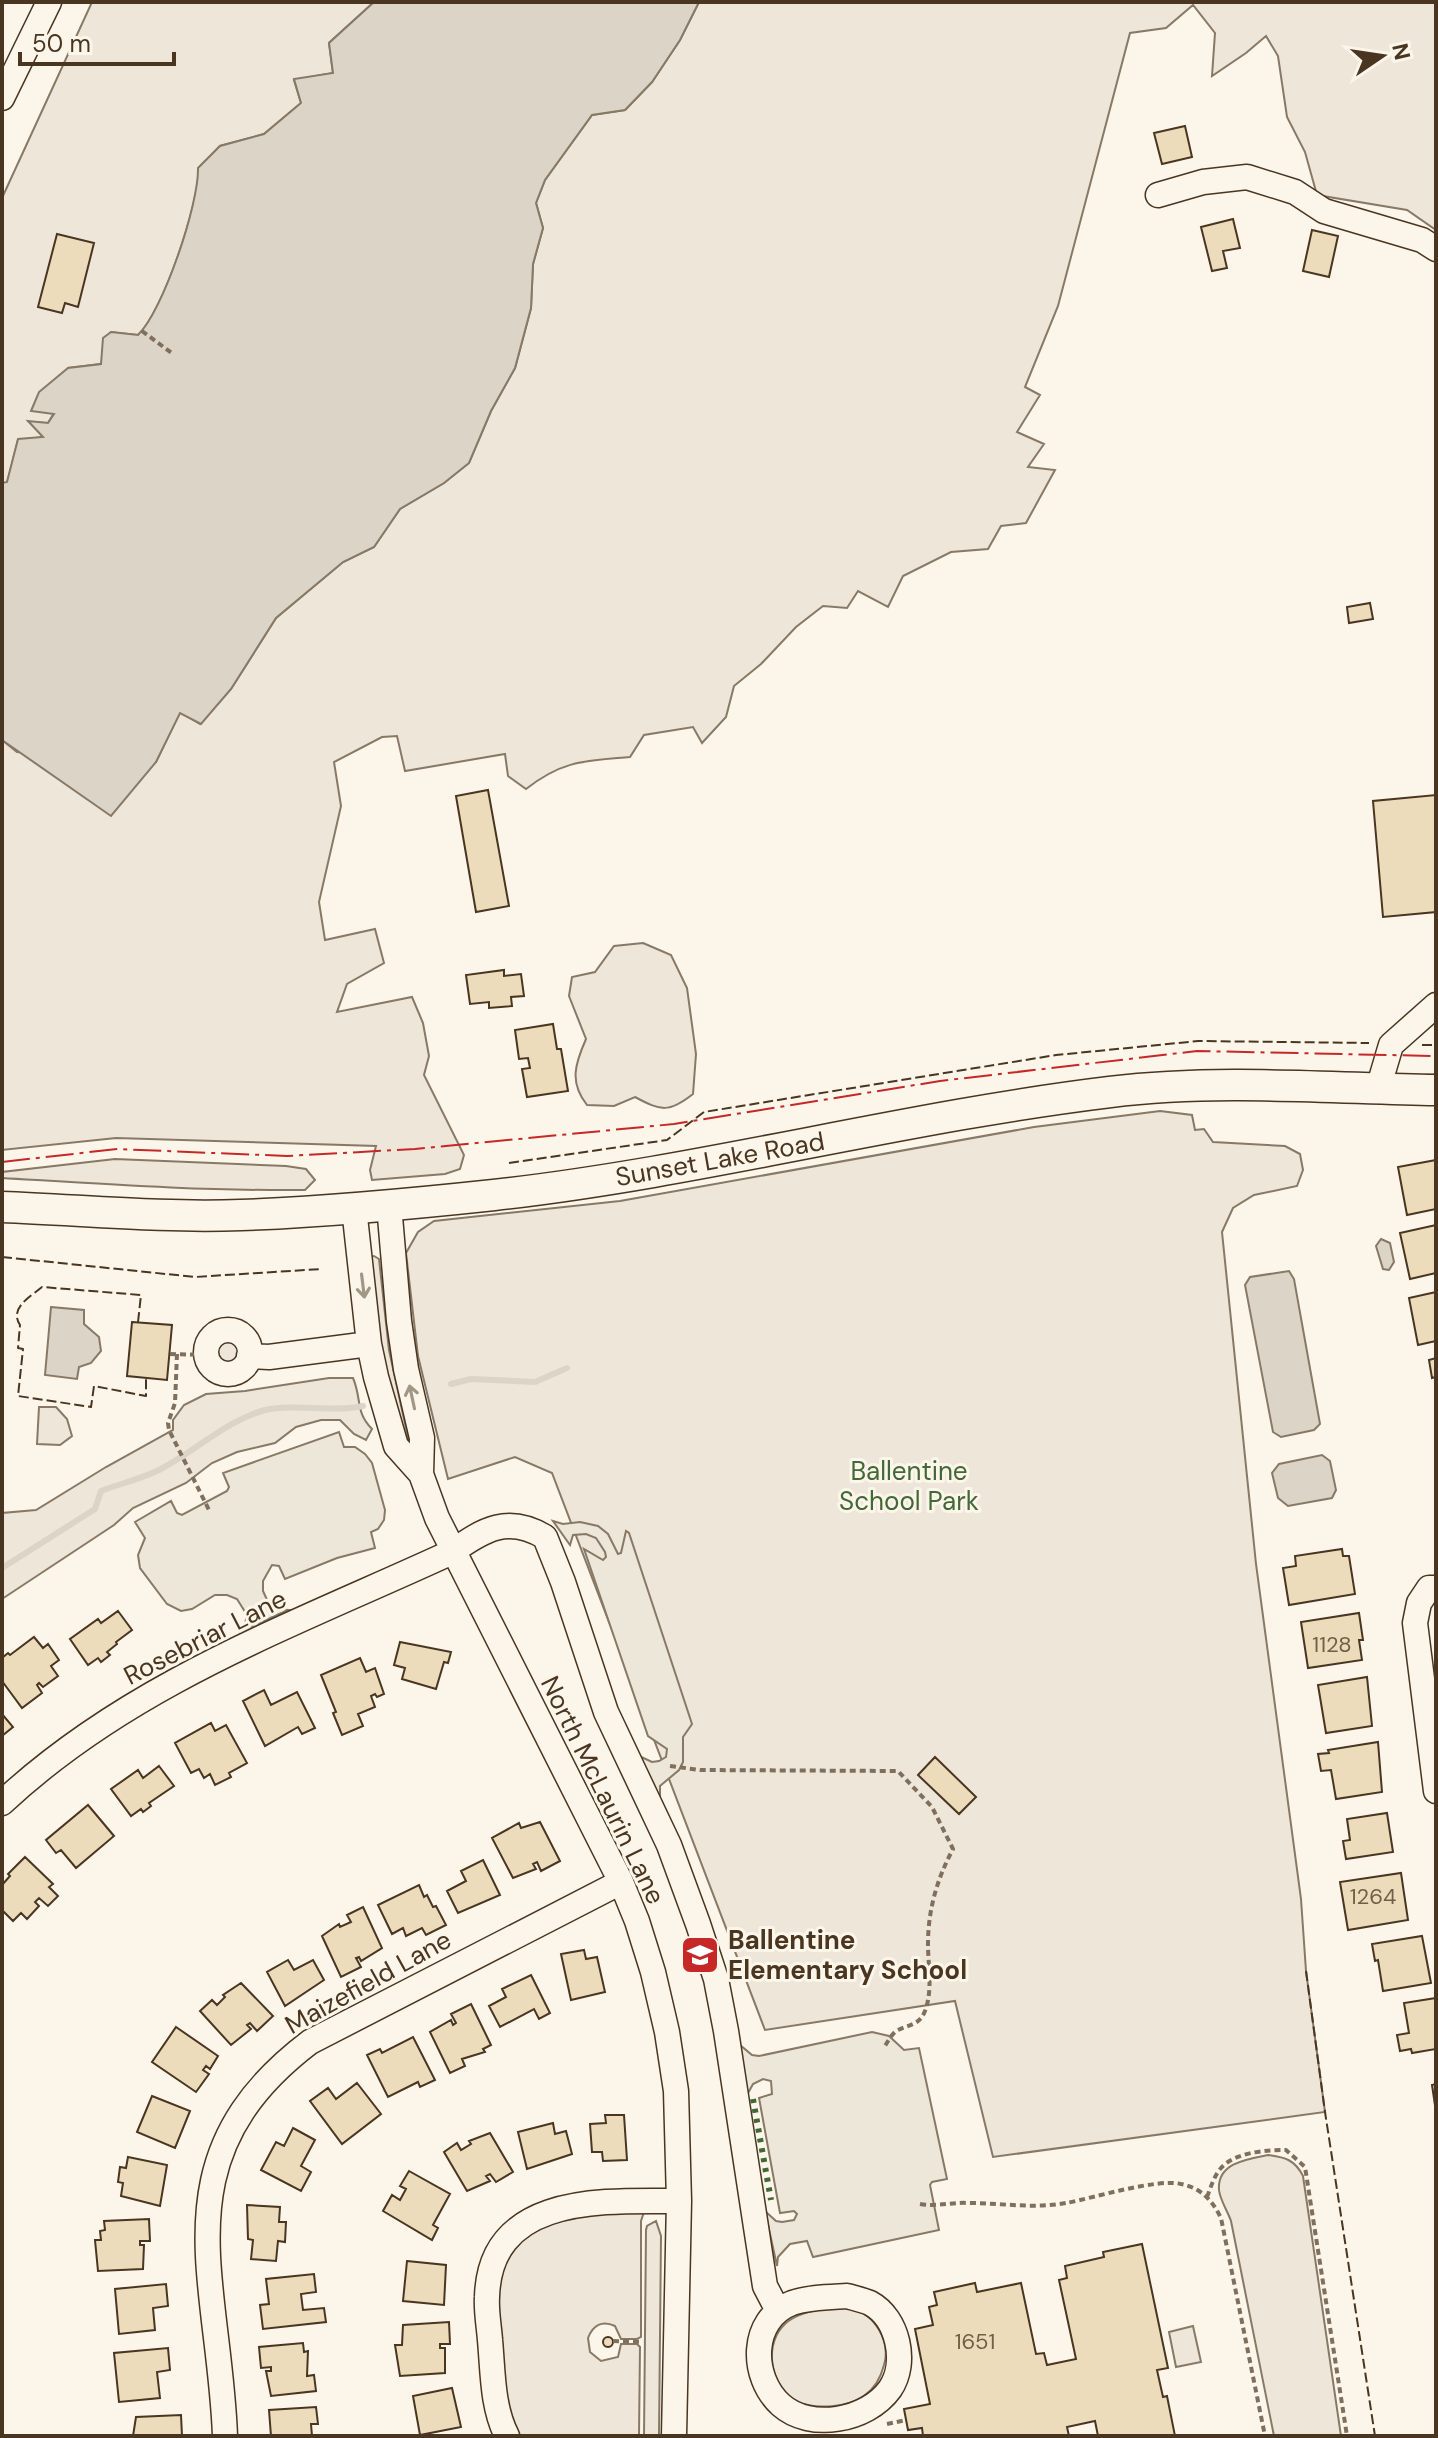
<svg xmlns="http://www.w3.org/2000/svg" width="1438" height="2438" font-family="'DM Sans',sans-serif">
<rect width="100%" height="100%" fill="#fbf6e9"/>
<path fill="#ede6d9" stroke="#887966" stroke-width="2" d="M92,2H374L329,43L333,73L294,80L301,103L264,134L220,146L199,168C199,203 163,312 138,335L111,332L101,364L68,368L54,413L48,423L29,422L44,437L18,440L7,483H2V198Z
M699,2H1436V230L1407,210L1317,195L1305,152L1287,117L1278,56L1266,36L1246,53L1212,76L1215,33L1193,5L1166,28L1130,33L1058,306L1025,387L1040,395L1017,432L1044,444L1028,467L1055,470L1026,523L1001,526L988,549L951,552L903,576L888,607L858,591L847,608L823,606L796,627L761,664L734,686L726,717L702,743L693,727L644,735L630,757C585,761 563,760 526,789L508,776L505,754L405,771L397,736L382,737L334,762L341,806L319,902L325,940L375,929L384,963L347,984L337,1012L412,997L423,1023L429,1056L424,1075L464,1155L460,1169L445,1174L372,1180L370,1170L376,1146L116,1138L2,1150V740L17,752L156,762L180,712L200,724L231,689L276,618L343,562L374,547L400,509L444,483L469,463L491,411L515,368L531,308L533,264L543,228L536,203L545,180L592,115L625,110L652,82L680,40Z
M643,943L671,955L687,988L696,1054L693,1094C669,1113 661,1111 635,1097L614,1106L587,1105C569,1082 575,1064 586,1039L569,996L572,977L595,972L614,946Z
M1160,1111L1192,1115L1195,1130L1204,1129L1213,1142L1285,1146L1300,1154L1303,1170L1297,1186L1254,1195L1233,1208L1222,1232L1256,1564L1301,1899L1306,1971L1325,2112L993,2157L955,2001L765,2030L552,1473L515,1457L448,1479L418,1356L406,1253L418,1232L434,1221L620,1201L1034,1127Z
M115,1159L286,1166L306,1169L315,1180L305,1190C203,1191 103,1184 2,1178V1172Z
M374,1256L379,1259L389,1350L409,1442L406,1445L380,1349L370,1257Z
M214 1352a13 13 0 1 1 26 0a13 13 0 1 1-26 0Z
M329,1378H353C362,1399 355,1412 372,1429L366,1440L354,1434L340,1420H321L296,1427L275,1443L237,1452L212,1463L186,1483L133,1508L114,1525L2,1599V1513L36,1510L106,1467L173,1430V1420L184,1405L206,1394L245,1391Z
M39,1407H56L67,1419L72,1436L60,1445L37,1444Z
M1268,2155C1285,2157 1295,2160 1303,2176L1341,2436H1274L1231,2221C1228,2212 1220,2200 1219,2190C1217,2163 1247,2159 1268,2155Z
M644,2212L641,2221V2337L637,2339H621L615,2326C602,2320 593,2325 588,2338L590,2352L601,2361L618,2357L621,2344H637L640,2347L639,2436H518L508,2414L496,2297L505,2262L523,2236L575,2214Z
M656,2221L661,2236L659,2436H644L646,2230L647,2226Z
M826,2307C834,2307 843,2306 851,2308C875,2314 891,2342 884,2365C881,2377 874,2389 864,2396C849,2407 815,2410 798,2402C772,2390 763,2349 782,2327C793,2314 810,2312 826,2307Z
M1193,2326L1201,2362L1176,2367L1169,2332Z"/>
<path fill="#ede7d9" stroke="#887966" stroke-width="2" d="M339,1432L344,1447H355L365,1454L372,1463L385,1510L384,1520L378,1529L371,1532L375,1548L337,1558L285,1579L279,1566L272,1565L263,1581V1591L268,1602L277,1609L288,1610L239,1632L245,1624L247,1615L237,1599L227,1595H215L192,1609L181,1611L167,1604L140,1568L138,1555L145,1538L135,1522L171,1501L177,1513L182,1515L227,1491L229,1487L223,1473Z
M553,1521L563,1524L580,1522L598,1526L608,1534L618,1554L621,1553L626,1531L629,1533L692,1724L683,1737V1762L679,1770L660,1786V1800L637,1755L652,1762L659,1761L666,1757L667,1749L648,1736L584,1549L603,1560L606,1557L605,1552L596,1538L586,1534L573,1535L570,1545Z
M872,2032L889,2036L904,2050L919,2048L947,2179L932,2182L930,2185L939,2230L813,2257L807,2241L790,2244L778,2257L777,2266L765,2211L776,2221L782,2222L794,2220L797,2214L794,2211L780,2213L759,2098L772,2094L771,2081L763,2079L753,2084L747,2095L740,2045L752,2055L759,2056Z"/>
<path fill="#dcd4c6" stroke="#887966" stroke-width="2" d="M374,2H699L680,40L652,82L625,110L592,115L545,180L536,203L543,228L533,264L531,308L515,368L491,411L469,463L444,483L400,509L374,547L343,562L276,618L231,689L201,724L180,713L156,762L111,816L2,740V483L7,482L18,439L43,437L28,421L48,423L54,414L31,411L39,392L68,368L101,364L103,338L111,332L138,335C163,311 199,204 198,168L220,146L264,134L301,103L294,79L333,73L329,43Z
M1381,1239L1390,1243L1394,1262L1389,1270L1383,1269L1376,1246Z
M1289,1271L1294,1279L1320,1424L1314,1430L1281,1437L1273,1432L1245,1285L1250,1277Z
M51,1307L84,1310V1324L99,1337L101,1351L91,1363L79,1367L77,1379L45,1375Z
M1322,1455L1330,1461L1336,1490L1332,1498L1288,1506L1278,1498L1272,1473L1279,1464Z"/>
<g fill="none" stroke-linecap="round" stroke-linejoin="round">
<path stroke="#dcd4c6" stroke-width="6" d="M451,1384L471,1379L535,1382L567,1368
M2,1568L95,1509L101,1491C119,1484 141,1479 159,1470C193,1453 227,1420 265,1410C297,1403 331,1413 363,1406"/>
</g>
<path fill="#ecdcbc" stroke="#4a3520" stroke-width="2" d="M1185,126L1192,157L1162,164L1154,133Z
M1233,219L1240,248L1223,251L1227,268L1212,271L1201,227Z
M1312,230L1338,236L1329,277L1303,271Z
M57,234L94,243L78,307L65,303L62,313L38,307Z
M1370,603L1373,619L1349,623L1347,607Z
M488,790L509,906L476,912L456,796Z
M1436,795V912L1383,917L1373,801Z
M504,970V976L521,974L524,996L511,997L512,1006L489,1008V1002L470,1004L466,975Z
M553,1024L557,1049H561L568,1091L527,1097L522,1069L530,1068L528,1058L519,1059L515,1030Z
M1436,1160V1209L1407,1215L1398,1167Z
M1436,1225V1273L1410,1279L1400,1233Z
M1436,1292V1341L1418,1345L1409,1298Z
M132,1322L172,1325L167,1380L127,1376Z
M1436,1358V1377L1432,1378L1429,1360Z
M1342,1549L1343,1556H1349L1355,1594L1289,1605L1283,1568L1296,1566L1295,1556Z
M118,1611L132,1630L116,1642L117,1644L107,1652L110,1655L101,1662L98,1658L88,1665L70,1639L98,1619L101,1623Z
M1359,1613L1363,1640H1359L1362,1660L1308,1668L1301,1622Z
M34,1637L43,1648L48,1644L59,1660L51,1666L58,1676L43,1687L39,1683L37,1685L42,1693L22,1708L2,1681V1658L8,1653L10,1655Z
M400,1642L451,1652L448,1663L444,1662L436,1689L402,1679L405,1668L394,1665Z
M360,1658L366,1672L375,1668L384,1694L377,1697L375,1694L371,1696L375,1707L358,1714L363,1726L342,1735L333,1713L336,1712L321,1675Z
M1367,1677L1372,1726L1326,1733L1318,1685Z
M264,1690L271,1705L297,1692L315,1728L302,1734L298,1727L265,1746L243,1701Z
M2,1714L13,1727L2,1736Z
M211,1723L215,1731L226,1725L247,1763L229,1773L231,1777L215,1785L210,1774L204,1778L199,1769L191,1773L175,1743Z
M1378,1742L1382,1792L1336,1799L1331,1770L1321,1771L1318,1754L1329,1753L1328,1750Z
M935,1757L976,1797L959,1814L918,1775Z
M159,1766L174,1786L149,1803L151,1806L143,1812L141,1809L131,1816L111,1789L138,1770L143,1778Z
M88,1805L114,1836L76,1868L61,1850L56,1853L46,1840Z
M1387,1813L1393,1852L1346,1859L1343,1841L1350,1840L1347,1819Z
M540,1822L560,1861L541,1871L537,1862L533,1864L536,1869L513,1878L492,1838L519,1823L521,1828Z
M25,1857L53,1884L49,1887L58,1896L48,1906L39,1898L35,1902L39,1906L27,1919L21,1913L13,1921L2,1910V1885L10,1876L8,1874Z
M483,1860L500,1895L458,1913L447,1891L466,1881L461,1871Z
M1401,1873L1408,1920L1348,1930L1340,1882Z
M419,1885L424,1897L427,1895L433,1907L436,1906L446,1925L426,1935L422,1928L406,1936L403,1928L392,1934L378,1905Z
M363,1907L382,1948L361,1961L359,1957L356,1958L361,1967L341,1977L322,1936L339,1924L340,1927L351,1922L347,1915Z
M1422,1936L1431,1983L1383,1991L1378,1960L1375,1961L1372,1944Z
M584,1950L586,1959L597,1957L605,1992L571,2000L561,1954Z
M288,1960L294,1970L313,1960L324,1980L285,2006L267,1972Z
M531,1975L550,2013L539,2019L534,2009L500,2027L489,2006L506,1997L502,1989Z
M241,1983L273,2016L257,2031L250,2023L247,2025L251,2029L231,2045L200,2011L212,2000L217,2005L225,1997L223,1995Z
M1436,1998V2049L1412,2053L1411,2049L1400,2051L1397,2035L1409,2033L1404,2003Z
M471,2004L491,2045L483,2049L485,2052L462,2059L465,2066L450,2073L430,2032L451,2020L453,2025L456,2023L451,2014Z
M176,2027L218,2056L210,2069L206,2066L203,2070L209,2074L196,2092L152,2062Z
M413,2037L435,2080L420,2087L418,2082L388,2097L367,2055L380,2049L382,2053Z
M357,2083L381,2114L342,2144L310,2101L328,2088L336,2099Z
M1436,2084V2112L1432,2085Z
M152,2096L190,2111L175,2148L137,2132Z
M605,2115H624L627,2160L603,2161L602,2152H592L590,2124L606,2123Z
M553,2123L555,2134L566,2131L572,2154L527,2169L518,2132Z
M293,2128L315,2140L301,2166L311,2172L301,2191L261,2170L276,2142L284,2146Z
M490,2133L513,2172L496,2182L490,2174L486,2176L490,2181L467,2191L444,2152L457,2143L461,2150L471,2144L469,2141Z
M128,2157L167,2165L160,2206L121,2196L123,2183L118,2182L120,2167L126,2168Z
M409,2171L450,2194L433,2225L438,2228L432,2240L383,2211L392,2195L400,2200L406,2189L400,2186Z
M247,2205L280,2207L279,2222H286L285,2242L278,2241L276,2261L251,2259L253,2240L248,2239Z
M149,2219L150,2241H140V2245H144L143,2269L98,2271L95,2240H101L100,2231L105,2230L104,2221Z
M1142,2244L1168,2368L1157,2370L1163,2397L1167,2396L1175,2436H1098L1095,2421L1067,2427L1069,2436H923L922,2428L908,2430L904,2409L930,2404L915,2329L933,2325L929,2307L937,2305L934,2292L975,2283L977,2292L1021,2283L1036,2354L1044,2353L1047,2365L1076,2359L1059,2280L1067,2278L1065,2266L1104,2257L1103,2252Z
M407,2261L446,2265L444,2305L403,2301Z
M314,2274L316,2292L301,2294L303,2310L324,2308L326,2322L263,2329L260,2305L269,2304L266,2279Z
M166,2284L168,2306L153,2308L155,2330L119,2334L115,2289Z
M449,2322L450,2344H440V2348H445V2373L400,2376L395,2345H402L403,2325Z
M603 2342a5 5 0 1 1 10 0a5 5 0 1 1-10 0Z
M303,2343L304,2352L308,2351L307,2376L314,2375L316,2391L271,2396L266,2371H271V2367L261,2368L259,2347Z
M168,2348L170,2370L157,2372L160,2398L119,2402L114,2353Z
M452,2388L461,2427L420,2435L413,2396Z
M316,2407L318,2424H311L312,2436H271L269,2410Z
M181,2415L182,2436H133L136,2417Z"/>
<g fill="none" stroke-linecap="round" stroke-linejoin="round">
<defs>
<path id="minor" d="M2,98L49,2
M1158,195L1203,182L1247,177L1295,192L1324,211L1422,240L1436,249
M1378,1089L1391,1045L1436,1005
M389,1205L399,1321L406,1369L422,1438L421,1474L437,1518L621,1882L637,1921L653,1972L667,2032L676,2091L679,2201L674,2436
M354,1208L369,1344L376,1377L396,1446L421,1474
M206 1352a22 22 0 1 1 44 0a22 22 0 1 1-44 0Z
M249,1356L269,1357L369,1344
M1436,1588H1429L1419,1603L1415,1623L1436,1791
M2,1803C130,1683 296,1624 452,1552C484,1529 508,1515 545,1537L563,1582L606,1712L669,1845L698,1924L716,1979L726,2031L765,2286L778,2311
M847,2296C854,2298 863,2300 870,2303C898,2318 908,2363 890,2389C867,2421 810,2431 781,2405C750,2377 750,2319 792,2303C809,2297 829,2297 847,2296Z
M225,2436C219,2276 157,2158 310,2042L621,1882
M507,2436C492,2407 493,2372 490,2340C489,2326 486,2311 487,2297C490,2193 605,2201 679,2201"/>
<path id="major" d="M2,1207C82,1210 161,1218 241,1215C326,1212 410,1204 494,1195C701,1172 903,1117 1110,1092C1219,1079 1327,1088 1436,1090"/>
</defs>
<use href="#minor" stroke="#4a3520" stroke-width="27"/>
<use href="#major" stroke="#4a3520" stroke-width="33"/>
<path stroke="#7f6f5c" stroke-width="4" stroke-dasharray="6 4" stroke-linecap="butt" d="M142,331L173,354
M170,1354L206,1355
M177,1354L175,1403L168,1423L169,1430L210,1512
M670,1766L700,1770L898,1771L932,1807L953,1849C937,1879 928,1910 928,1944C928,1966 933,1990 925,2011C919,2026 909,2024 896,2031C892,2034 888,2041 885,2046
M1207,2197C1211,2187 1214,2176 1221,2168C1235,2152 1266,2150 1286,2150L1305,2167L1347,2436
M920,2204C937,2207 951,2202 968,2203C1002,2203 1033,2209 1066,2203C1094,2198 1157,2178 1181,2184C1201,2188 1212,2200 1221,2218L1265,2436
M613,2341L643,2342
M887,2424L906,2420"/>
<use href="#minor" stroke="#fbf6e9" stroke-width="24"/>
<use href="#major" stroke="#fbf6e9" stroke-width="30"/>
<path stroke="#436837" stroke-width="6" stroke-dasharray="4 6" stroke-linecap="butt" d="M753,2099L771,2200"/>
<path stroke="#4a3520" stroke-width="2" stroke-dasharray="10 4" stroke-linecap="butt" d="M1422,1045H1436
M509,1163L667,1140L704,1112L1056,1055L1198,1041L1369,1043
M2,1257L195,1277L322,1269
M138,1322L141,1295L42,1287C30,1297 9,1308 20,1325L18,1348L23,1349L18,1396L91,1407L94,1386L146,1396V1378
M1306,1971L1325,2112L1375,2436"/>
<path stroke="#c62828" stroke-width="2" stroke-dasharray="28 6 4 6" stroke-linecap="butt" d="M2,1162L117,1149L287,1156L415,1149L674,1124L940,1081L1197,1051L1436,1056"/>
</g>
<defs><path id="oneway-shaft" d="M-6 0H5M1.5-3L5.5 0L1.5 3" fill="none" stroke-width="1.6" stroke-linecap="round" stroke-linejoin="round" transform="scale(2)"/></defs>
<g stroke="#a29684">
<use href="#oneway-shaft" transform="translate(363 1286) rotate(83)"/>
<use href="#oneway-shaft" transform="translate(412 1397) rotate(-102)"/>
</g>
<defs>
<symbol id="school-square" viewBox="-11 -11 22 22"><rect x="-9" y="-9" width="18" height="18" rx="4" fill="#c62828" stroke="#fbf6e9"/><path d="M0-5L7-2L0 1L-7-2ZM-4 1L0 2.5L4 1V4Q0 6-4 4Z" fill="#fff"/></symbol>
</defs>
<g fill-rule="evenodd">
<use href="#school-square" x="678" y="1933" width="44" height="44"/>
</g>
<g text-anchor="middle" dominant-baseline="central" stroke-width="6" stroke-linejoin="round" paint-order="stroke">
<g font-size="22" fill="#725f47">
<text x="1332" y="1644">1128</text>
<text x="1373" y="1896">1264</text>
<text x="975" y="2341">1651</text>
</g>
<g font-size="26" fill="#4a3520" stroke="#fbf6e9">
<text transform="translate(720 1159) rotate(-10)">Sunset Lake Road</text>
<text transform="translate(205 1637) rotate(-27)">Rosebriar Lane</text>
<text transform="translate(603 1790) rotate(64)">North McLaurin Lane</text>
<text transform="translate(368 1982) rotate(-29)">Maizefield Lane</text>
</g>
<g font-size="26" fill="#436837" stroke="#fbf6e9">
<text x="909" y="1471">Ballentine<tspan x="909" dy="30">School Park</tspan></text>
</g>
<g font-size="26" font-weight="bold" fill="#4a3520" stroke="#fbf6e9" text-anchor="start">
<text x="728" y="1940">Ballentine<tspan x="728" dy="30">Elementary School</tspan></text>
</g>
</g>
<rect width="1438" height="2438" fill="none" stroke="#4a3520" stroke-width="8"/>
<g transform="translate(1382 56) rotate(77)" stroke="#fbf6e9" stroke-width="6" paint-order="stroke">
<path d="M0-6L14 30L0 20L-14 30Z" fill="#4a3520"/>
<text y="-12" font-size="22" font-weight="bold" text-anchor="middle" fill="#4a3520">N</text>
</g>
<path d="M20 52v12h154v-12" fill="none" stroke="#4a3520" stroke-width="4"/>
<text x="32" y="52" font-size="24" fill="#4a3520" stroke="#fbf6e9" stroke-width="6" paint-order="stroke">50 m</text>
</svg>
